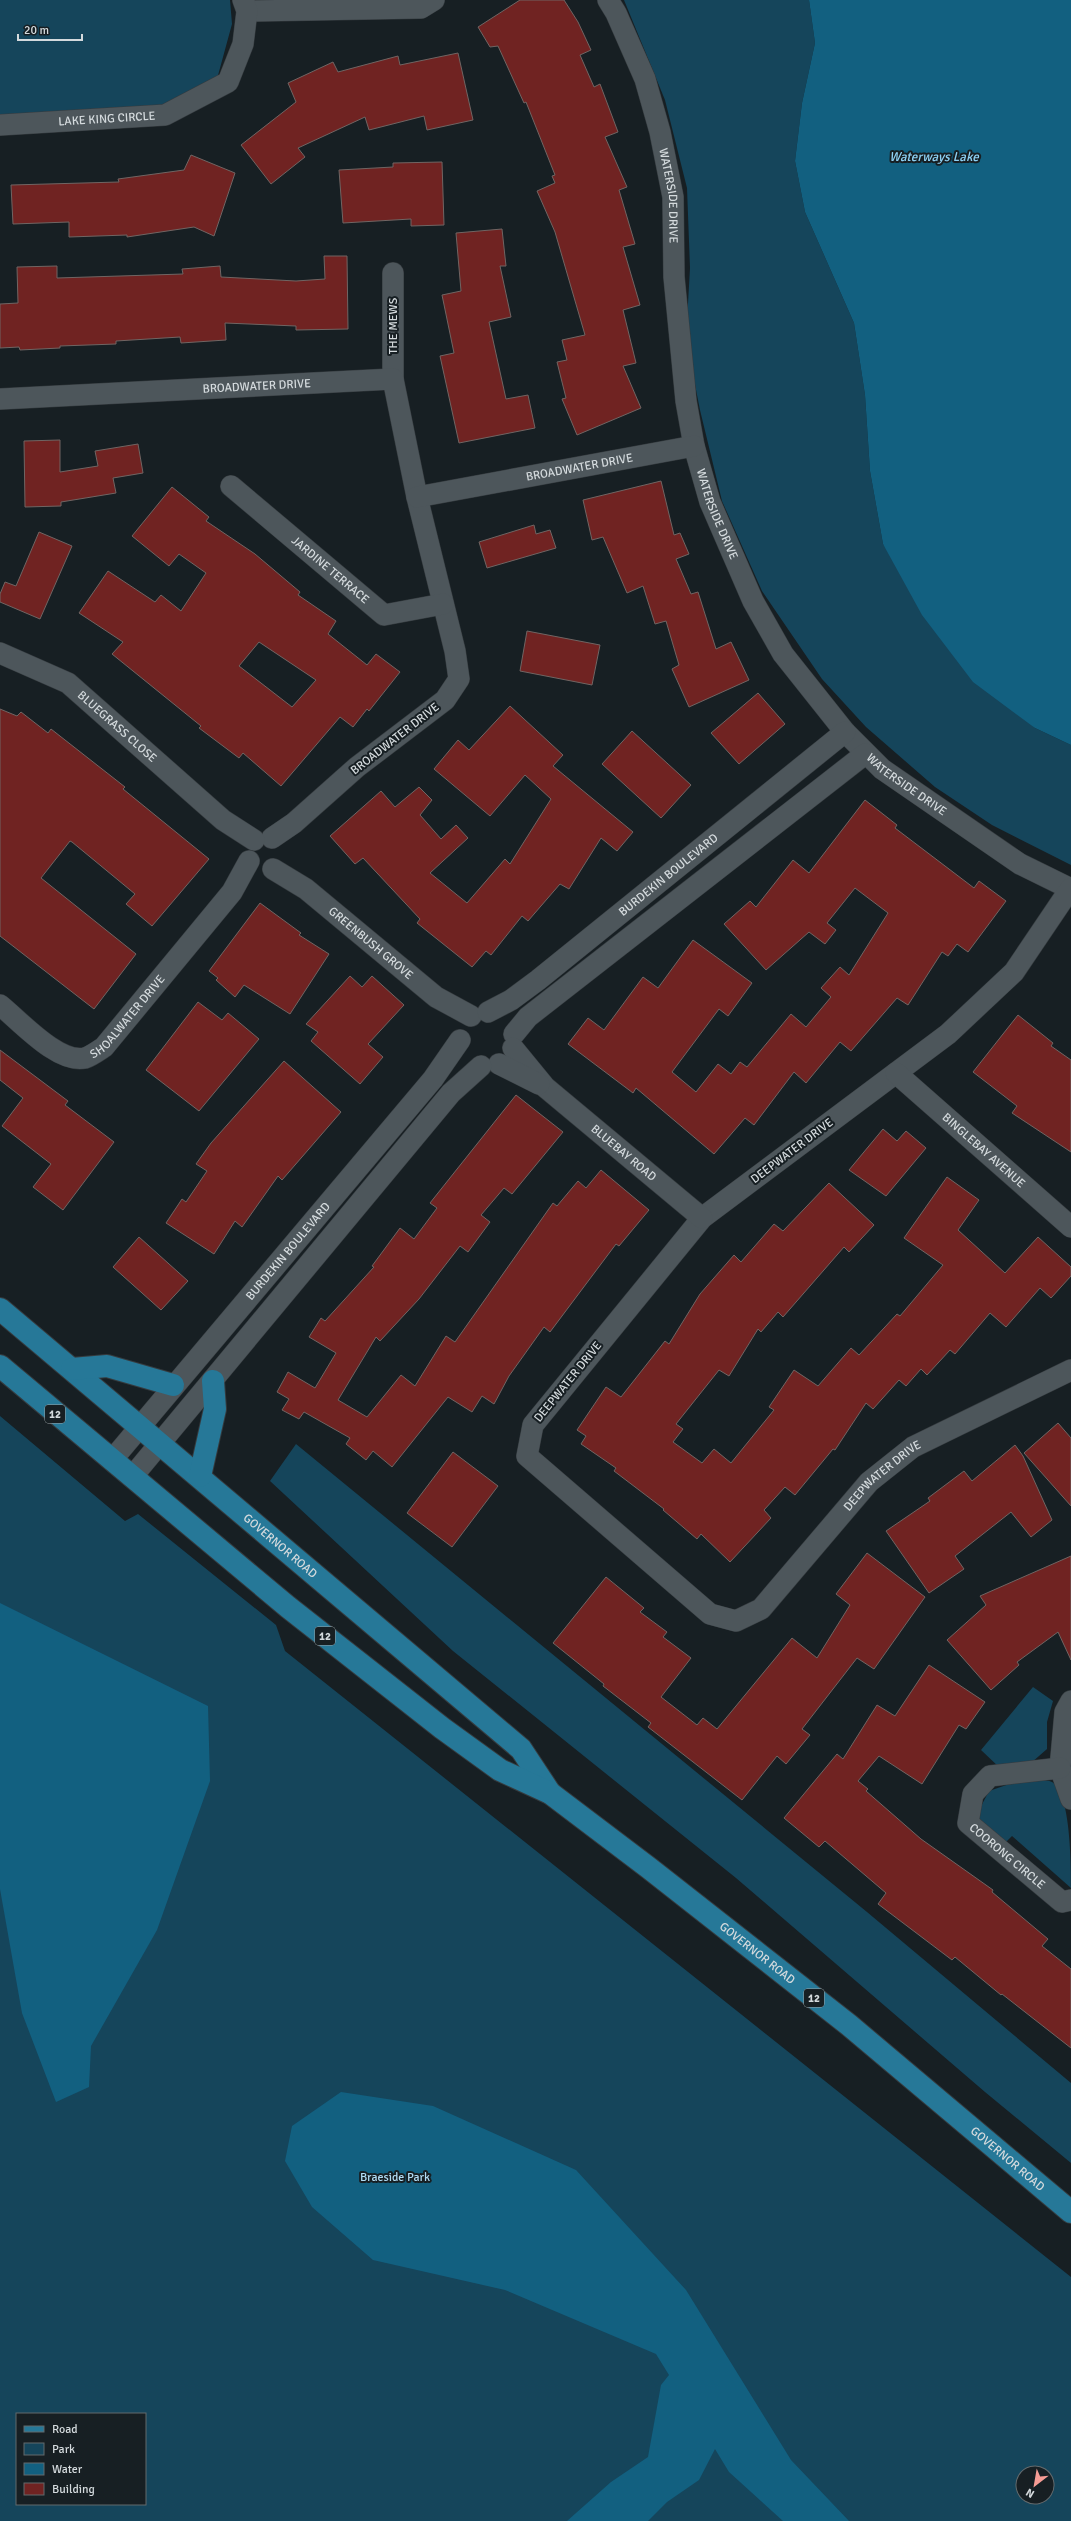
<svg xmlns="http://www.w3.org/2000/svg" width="1071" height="2521" font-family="Signika,sans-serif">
<rect width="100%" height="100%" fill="#171f23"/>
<path fill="#15455b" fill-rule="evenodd" d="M0,0H230L232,24L217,79L158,109L0,118Z
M624,0H809L815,43L802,103L795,161L805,212L854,323L865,395L870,471L883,544L1035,728L1071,745V865L992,825L935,787L866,727L822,679L762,591L722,501L700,410L686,339L690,268L687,188L665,100Z
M0,1416L125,1521L138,1514L276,1625L285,1651L1071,2277V2521H0ZM17,2414H145V2504H17ZM1023,2473H1047V2497H1023Z
M296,1444L867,1912L1071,2083V2163L985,2092L736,1878L453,1651L270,1481Z
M1033,1687L1053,1701L1047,1722V1749L1031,1763L1000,1768L981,1750Z
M1018,1781C1028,1781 1044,1778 1052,1782C1071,1793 1071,1865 1071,1888L1012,1836L1004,1844L981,1825L978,1812L989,1791Z"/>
<path fill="#126080" d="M809,0H1071V745L1035,728L973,682L922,615L883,544L870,471L865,395L854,323L805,212L795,161L802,103L815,43Z
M0,1603L208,1706L210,1781L157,1930L91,2046L89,2087L56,2102L22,2013L0,1889Z
M341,2092L433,2106L576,2170L686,2290L791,2460L849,2521H783L729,2472L715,2449L699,2480L667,2502L648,2521H567L611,2482L648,2457L661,2385L669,2375L656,2354L505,2290L373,2260L312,2207L285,2161L292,2126Z"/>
<path fill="#702322" stroke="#706563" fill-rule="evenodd" d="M520,0H564L578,22L591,50L580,55L594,87L600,84L618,132L605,137L627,187L619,190L635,244L623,247L640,305L623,310L636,363L623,366L641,408L577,435L562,399L566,398L557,362L567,360L562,340L585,335L555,232L537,191L555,183L552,176L555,175L526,102L524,103L498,46L490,47L478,27Z
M458,53L473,120L427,130L424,116L369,130L365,117L298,148L305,157L271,184L241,145L296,102L288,83L333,62L338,72L398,56L400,65Z
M191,155L235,173L214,236L194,227L127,237V235L69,237V222L13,224L11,185L119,182L118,179L184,170Z
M442,162L444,225L411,226V219L343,223L339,170L393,167V163Z
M502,229L506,266H500L511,317L489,322L506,399L528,395L535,428L459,443L440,356L454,353L442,295L461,291L456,233Z
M324,256H347L348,329L296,330V326L225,323L226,340L181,343L180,337L116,341V344L60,346V348L20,350L19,347L0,348V304L18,303L17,267L57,266V278L183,274L182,269L220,266L221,277L296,281L325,279Z
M60,440V472L98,466L95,451L138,444L143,473L113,478L116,493L61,502V506L25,507L24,441Z
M661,481L674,535L680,533L689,554L676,559L691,594L698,592L716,649L731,642L749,680L689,707L672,669L679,665L666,621L655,624L643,586L627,593L603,537L592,540L583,500Z
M172,487L209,517L206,521L255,554L300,592L298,595L336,621L328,634L367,665L376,654L400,672L369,711L367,709L353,727L340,717L281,786L243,753L239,758L199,728L201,726L112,654L123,642L79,613L108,571L155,602L161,595L181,611L206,573L179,554L169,566L132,536ZM259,642L316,680L292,707L239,666Z
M534,525L536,534L550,530L556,548L487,568L479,542Z
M39,532L72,546L40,619L0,602V594L5,582L16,586Z
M527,631L600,645L592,685L520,671Z
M758,693L785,724L739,764L711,733Z
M510,706L563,755L553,766L633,832L617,851L601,838L569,889L560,884L528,921L522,916L491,955L486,951L472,967L417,923L420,919L363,858L355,864L330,836L381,791L395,807L419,787L432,800L420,815L441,839L456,825L468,838L430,873L467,903L505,859L510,864L551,799L525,775L490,816L434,769L458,740L469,750Z
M0,709L17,716L21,712L48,733L51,729L125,787L123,789L209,859L152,926L126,904L135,894L72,842L70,841L41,878L136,954L94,1009L0,936Z
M632,731L691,785L661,818L602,764Z
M865,800L897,825L895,828L974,888L979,881L1006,901L968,952L957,944L948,956L942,952L908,1005L897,998L851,1051L840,1042L806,1083L794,1072L754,1125L745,1118L714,1154L636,1088L633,1093L568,1044L588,1018L604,1030L643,977L658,988L693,940L752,983L728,1016L719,1009L672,1072L696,1092L718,1064L731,1074L740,1062L747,1067L791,1014L806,1027L831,997L821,988L840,967L849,975L888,913L855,888L827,923L836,930L825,944L809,932L766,970L724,924L750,901L756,907L793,860L809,873Z
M260,903L301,933L299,935L329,954L290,1014L244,985L235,997L216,980L218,978L209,971Z
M350,976L362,987L372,976L404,1005L368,1044L383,1057L360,1084L311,1041L318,1032L306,1024Z
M198,1002L222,1020L228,1013L259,1039L199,1111L146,1070Z
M1018,1015L1053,1043L1051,1046L1071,1060V1152L1012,1113L1017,1106L973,1072Z
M0,1050L68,1101L65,1105L114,1142L63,1210L33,1187L51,1164L2,1126L23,1098L0,1080Z
M284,1061L341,1112L282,1180L278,1176L242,1227L235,1221L214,1254L166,1223L182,1199L186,1202L207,1171L196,1164L211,1143Z
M516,1095L563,1132L512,1194L504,1188L481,1215L490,1222L468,1252L460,1246L419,1299L380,1341L376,1337L338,1400L367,1417L401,1375L415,1386L446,1336L455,1342L553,1203L557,1206L578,1181L586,1188L601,1170L649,1210L619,1246L616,1244L550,1332L544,1327L509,1376L494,1404L482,1396L472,1412L448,1397L392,1467L373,1451L366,1460L346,1444L350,1438L304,1412L299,1419L282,1410L289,1399L277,1392L288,1372L315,1388L336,1353L309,1337L321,1318L325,1321L374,1267L372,1266L400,1228L414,1239L437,1208L430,1203Z
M883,1129L897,1141L906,1131L926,1148L886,1196L849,1170Z
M947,1177L979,1200L958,1230L1005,1273L1038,1237L1071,1267V1276L1051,1298L1040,1288L1006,1327L990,1313L955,1354L950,1350L927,1375L921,1369L906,1386L899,1380L873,1409L866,1403L835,1450L833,1449L795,1495L785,1487L764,1510L771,1518L730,1562L701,1534L697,1539L663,1510L664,1509L614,1471L616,1468L581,1444L586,1436L577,1430L606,1387L621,1397L665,1341L669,1344L700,1294L734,1255L741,1262L774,1224L783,1231L829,1183L874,1225L849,1252L844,1247L783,1317L778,1312L761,1332L758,1329L729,1376L719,1370L676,1424L683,1429L673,1442L702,1463L714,1449L731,1463L774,1410L769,1407L794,1370L818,1386L851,1348L859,1355L897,1314L900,1316L943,1265L904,1238Z
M139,1237L188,1281L161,1310L113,1267Z
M1058,1423L1071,1438V1506L1024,1453Z
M1015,1445L1023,1456L1052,1520L1031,1537L1011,1512L955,1556L964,1569L929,1593L886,1531L930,1501L928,1498L964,1471L972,1481Z
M453,1452L498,1486L452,1547L407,1513Z
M867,1553L925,1597L874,1669L857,1658L802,1729L810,1735L786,1764L777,1756L742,1800L648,1727L651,1723L603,1686L604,1684L553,1643L606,1577L644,1608L640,1612L667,1632L663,1637L691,1658L661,1697L697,1725L703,1718L717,1729L792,1638L817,1658L850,1605L836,1594Z
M1071,1556V1660L1058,1632L1017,1662L1019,1665L991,1690L947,1640L986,1605L980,1596Z
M929,1665L985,1702L966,1729L959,1725L922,1784L879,1756L858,1781L868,1789L866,1791L921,1839L993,1890L992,1892L1048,1939L1042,1946L1071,1969V2048L1002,1994L1001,1995L955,1957L952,1960L878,1904L886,1893L825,1841L819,1847L784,1818L837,1754L843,1759L877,1705L895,1716Z"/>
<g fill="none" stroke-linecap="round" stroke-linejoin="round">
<defs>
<g id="minor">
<path id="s1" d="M608,0L616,13L645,79L660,132L673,197L674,277L686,401L694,446L710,502L753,601L783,654L845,732L882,769L1020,864L1071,889"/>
<path d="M247,11L421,8L434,0"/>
<path id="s2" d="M0,125L165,115L228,82L243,44L247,11L243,0"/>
<path d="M393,379V273"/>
<path id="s3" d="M0,399L393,379L417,497L455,651L459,679L445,700L357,767L294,823L272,838"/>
<path id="s4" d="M231,486L384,615L443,604"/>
<path id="s5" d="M417,497L694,446"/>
<path id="s6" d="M0,653L68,683L223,820L254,840"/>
<path id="s7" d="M273,869L306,889L436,997L471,1016"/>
<path id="s8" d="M1070,889L1014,972L948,1034L702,1218L533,1425L527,1456L710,1614L736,1621L761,1609L869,1482L913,1447L1071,1370"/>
<path id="s9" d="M0,1005C20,1021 58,1064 85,1058C91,1056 98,1051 104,1047L232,892L249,861"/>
<path id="s10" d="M488,1012L511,1000L538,980L845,732"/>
<path d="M514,1034L528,1017L865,754"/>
<path id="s11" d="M513,1048L545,1087L702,1218"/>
<path d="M499,1064L539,1084"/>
<path id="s12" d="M896,1073L1071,1227"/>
<path id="s13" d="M112,1460L433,1079L460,1040"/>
<path d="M132,1477L451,1093L481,1066"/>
<path d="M1071,1701L1065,1712L1060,1768L1071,1799"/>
<path id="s14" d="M1060,1768L990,1776L973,1794L968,1823L1062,1902L1071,1900"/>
</g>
<g id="primary">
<path id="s15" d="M0,1309L521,1749L550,1793"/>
<path id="s16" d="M0,1366L288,1607L442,1728L500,1770L550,1793L649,1868L849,2025L1071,2212"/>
<path d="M72,1369L107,1366L173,1385"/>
<path d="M200,1476L215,1409L213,1381"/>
</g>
</defs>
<use href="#minor" stroke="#353b3f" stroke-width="22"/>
<use href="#primary" stroke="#353b3f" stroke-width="24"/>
<use href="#minor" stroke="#4d565b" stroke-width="21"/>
<use href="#primary" stroke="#267898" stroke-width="22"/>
</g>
<g text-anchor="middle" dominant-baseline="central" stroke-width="4" stroke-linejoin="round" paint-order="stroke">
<g fill="#171f23" stroke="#9ba2a5" stroke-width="1">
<rect x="45" y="1405" width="20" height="18" rx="3"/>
<rect x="315" y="1627" width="20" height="18" rx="3"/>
<rect x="804" y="1989" width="20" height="18" rx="3"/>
</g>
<g font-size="11" font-weight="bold" fill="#d4dadd">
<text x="55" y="1414">12</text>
<text x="325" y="1636">12</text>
<text x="814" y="1998">12</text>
</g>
<g font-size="12" fill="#d4dadd" stroke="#171f23">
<text stroke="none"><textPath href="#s2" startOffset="107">LAKE KING CIRCLE</textPath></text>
<text stroke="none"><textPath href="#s1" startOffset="207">WATERSIDE DRIVE</textPath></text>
<text transform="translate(393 326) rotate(-90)">THE MEWS</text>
<text stroke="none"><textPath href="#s3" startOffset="257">BROADWATER DRIVE</textPath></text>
<text stroke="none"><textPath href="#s5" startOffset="165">BROADWATER DRIVE</textPath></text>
<text stroke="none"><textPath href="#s1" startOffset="531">WATERSIDE DRIVE</textPath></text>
<text stroke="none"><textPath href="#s4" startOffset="130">JARDINE TERRACE</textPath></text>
<text stroke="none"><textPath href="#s6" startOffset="140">BLUEGRASS CLOSE</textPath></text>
<text transform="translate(395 739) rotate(-38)">BROADWATER DRIVE</text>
<text stroke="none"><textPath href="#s1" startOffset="867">WATERSIDE DRIVE</textPath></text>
<text stroke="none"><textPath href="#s10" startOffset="227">BURDEKIN BOULEVARD</textPath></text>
<text stroke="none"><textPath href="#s7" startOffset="123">GREENBUSH GROVE</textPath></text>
<text stroke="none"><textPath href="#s9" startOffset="163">SHOALWATER DRIVE</textPath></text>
<text stroke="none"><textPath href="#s12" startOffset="117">BINGLEBAY AVENUE</textPath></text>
<text transform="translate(792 1151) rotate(-37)">DEEPWATER DRIVE</text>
<text stroke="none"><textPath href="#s11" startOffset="153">BLUEBAY ROAD</textPath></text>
<text stroke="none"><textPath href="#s13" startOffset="273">BURDEKIN BOULEVARD</textPath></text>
<text transform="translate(568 1382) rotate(-51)">DEEPWATER DRIVE</text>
<text stroke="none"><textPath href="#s8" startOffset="1274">DEEPWATER DRIVE</textPath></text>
<text stroke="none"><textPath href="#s15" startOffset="367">GOVERNOR ROAD</textPath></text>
<text stroke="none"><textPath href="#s14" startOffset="176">COORONG CIRCLE</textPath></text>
<text stroke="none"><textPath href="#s16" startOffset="960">GOVERNOR ROAD</textPath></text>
<text stroke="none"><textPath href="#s16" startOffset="1284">GOVERNOR ROAD</textPath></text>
</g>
<g font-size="12" fill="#b1dcf4" stroke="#171f23">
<text x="395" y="2177">Braeside Park</text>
</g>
<g font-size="13" font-style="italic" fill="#8ed1f4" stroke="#171f23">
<text x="934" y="157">Waterways Lake</text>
</g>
</g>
<rect x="16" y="2413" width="130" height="92" fill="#171f23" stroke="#636a6d"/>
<rect x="24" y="2426" width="20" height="6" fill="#267898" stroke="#636a6d"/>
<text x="52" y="2433" font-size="12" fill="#d4dadd">Road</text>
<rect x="24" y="2443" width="20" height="12" fill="#15455b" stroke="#636a6d"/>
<text x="52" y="2453" font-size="12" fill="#d4dadd">Park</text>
<rect x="24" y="2463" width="20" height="12" fill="#126080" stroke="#636a6d"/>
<text x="52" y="2473" font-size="12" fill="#d4dadd">Water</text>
<rect x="24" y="2483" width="20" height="12" fill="#702322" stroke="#636a6d"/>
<text x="52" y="2493" font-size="12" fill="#d4dadd">Building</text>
<g transform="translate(1035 2485) rotate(211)"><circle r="19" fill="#171f23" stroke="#636a6d"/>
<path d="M0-3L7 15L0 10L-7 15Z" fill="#f59c95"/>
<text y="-6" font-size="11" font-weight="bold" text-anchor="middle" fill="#d4dadd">N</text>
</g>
<path d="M18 34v6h64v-6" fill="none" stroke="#d4dadd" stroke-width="2"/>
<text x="24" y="34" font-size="12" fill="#d4dadd" stroke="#171f23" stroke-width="3" paint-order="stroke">20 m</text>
</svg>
